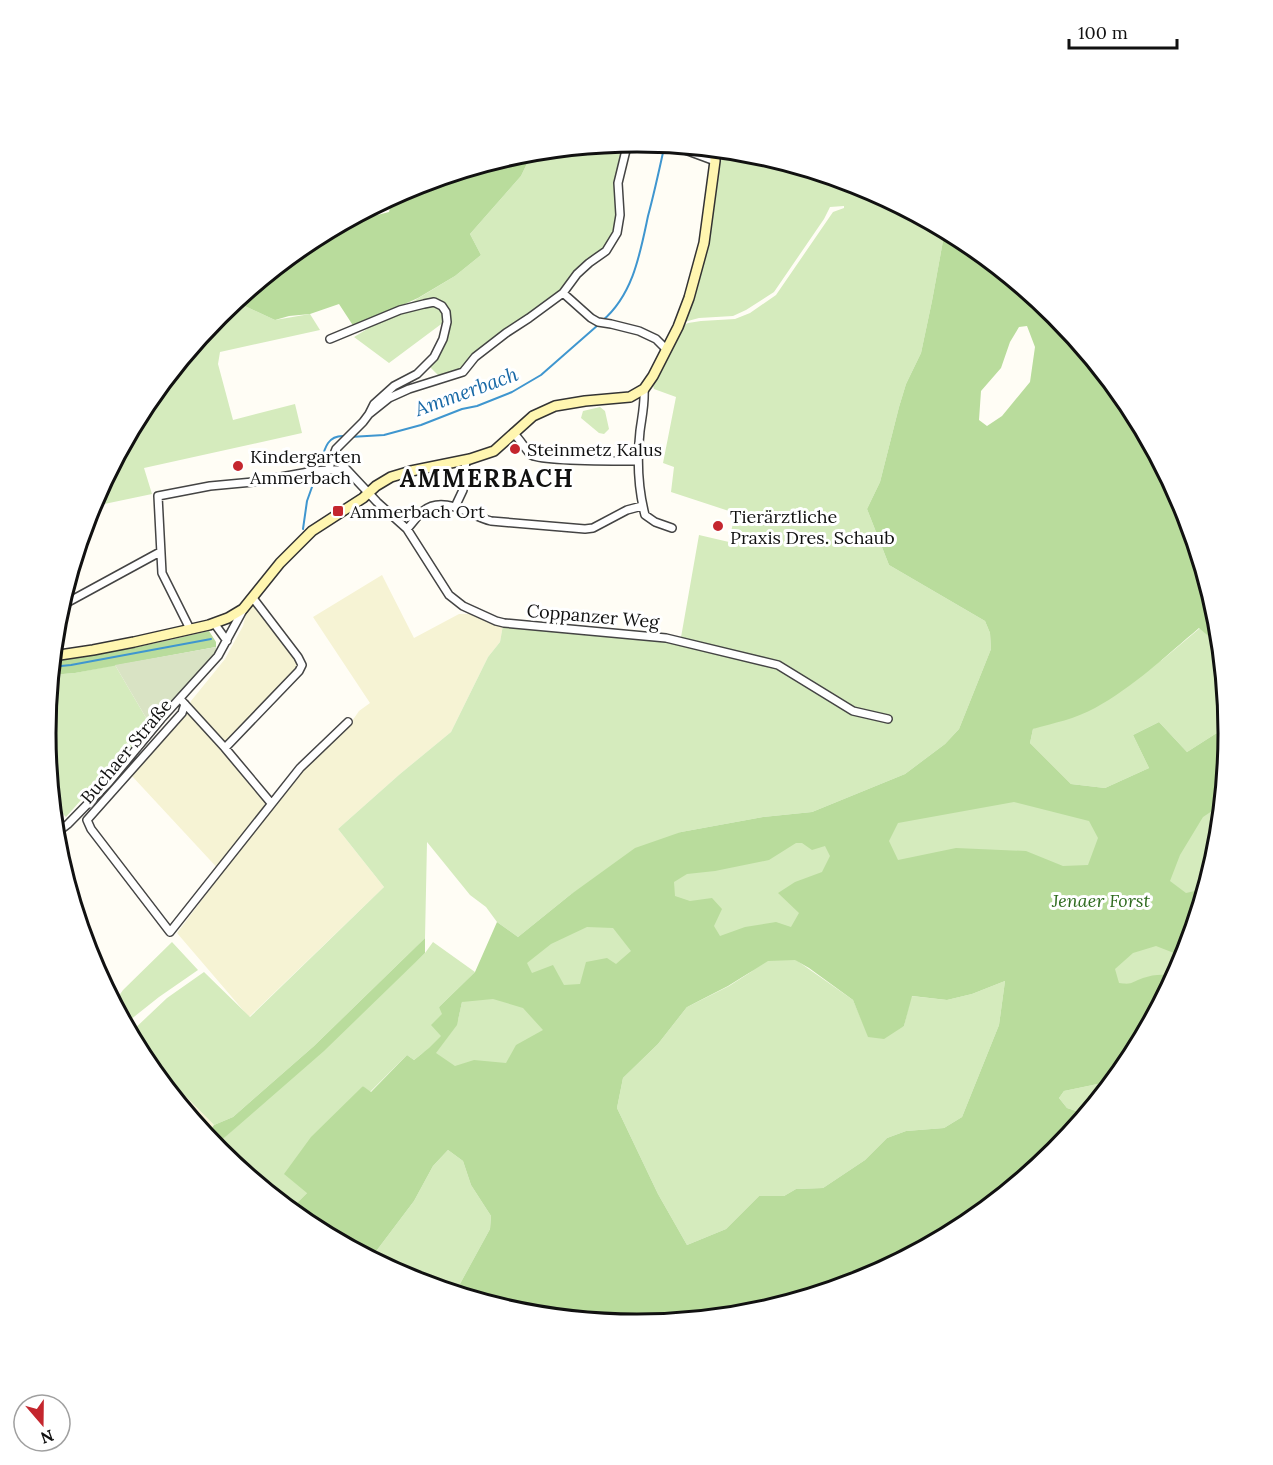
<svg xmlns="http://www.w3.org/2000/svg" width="1273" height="1465" font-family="Lora,serif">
<rect width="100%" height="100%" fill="#fffdf5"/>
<path fill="#f6f3d4" d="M382,575L414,638L459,614H471L490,622L503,625L500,642L488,657L451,732L400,774L338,829L384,887L249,1017L177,933L222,873L131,775L188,713L191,701L225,659L243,626L246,614L253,604L295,658L298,665L296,670L222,748L272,806L302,769L350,724L359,711L370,703L313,617Z
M137,1047L214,1125L206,1136L145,1061Z"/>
<path fill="#d5ebbd" d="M628,142L618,183L616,235L606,251L589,263L563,293L462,371L438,375L429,366L448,319L389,363L354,337L455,276L481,255L470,234L521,176L533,151Z
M718,149L752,152L863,186L945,230L932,301L921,353L906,384L899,407L880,482L867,509L889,565L985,621L990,633L991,649L959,729L945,744L905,774L812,812L763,817L681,832L570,895L518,937L497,922L486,907L470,895L427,842L425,938L314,1046L233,1117L214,1125L137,1047L130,1033L167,998L204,972L250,1017L384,887L338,829L400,774L451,732L488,657L500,642L503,625L652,637L680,643L699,535L729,542L735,513L671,492L674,467L663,463L676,397L654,389L653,386L681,327L688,323L701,321L735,319L750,313L776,295L833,212L844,208V206L830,207L824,219L774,292L746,310L733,316L699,318L684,322L692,299Z
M234,301L275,320L310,314L320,330L220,352L218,364L233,420L295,404L302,433L144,468L152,494L90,507L145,404L219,314Z
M600,407L605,411L609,429L604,434L599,433L581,418L583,411Z
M1200,628L1220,646L1227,723L1223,729L1187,752L1159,722L1133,735L1149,768L1105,788L1071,784L1030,743L1033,729L1162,660Z
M115,665L152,728L114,771L110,767L66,817L52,803L45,732L51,675L75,673Z
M1226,751L1217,848L1183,959L1145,1030L1008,950L796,960L853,1000L869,1037L904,1026L911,996L947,1000L972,994L1005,981L999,1025L962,1117L944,1128L906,1131L887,1138L865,1160L823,1188L796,1189L784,1196H759L726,1229L687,1245L658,1194L617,1108L623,1078L658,1044L687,1007L729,986L754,970L470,1126L353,1248L308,1224L296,1214L424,1052L414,1060L407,1055L370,1092L363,1086L307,1193L290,1210L216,1148L223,1139L425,953L433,942L475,972L439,1007L458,1020L462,1002L501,977L657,862L934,794L1090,804Z
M172,942L198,970L159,997L125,1024L114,1003L123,990Z
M1112,1081L1085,1114L1067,1108L1059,1098L1064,1091Z
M448,1150L463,1161L471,1185L491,1216L490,1229L455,1293L410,1279L371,1258L414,1201L433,1166Z"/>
<path fill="#b9dc9c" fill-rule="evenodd" d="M533,151L521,176L470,234L481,255L455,276L418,298L354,327L339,304L310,314L289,316L275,320L234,301L308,240L335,226L389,212L393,195L410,186L521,152Z
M945,230L965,241L1055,314L1129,404L1183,506L1217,617L1220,646L1199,628C1167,655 1132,688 1095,708C1075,719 1054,723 1033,729L1030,743L1071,784L1105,788L1149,768L1133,735L1159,722L1187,752L1223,729L1227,723L1228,733L1221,805L1203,817L1180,855L1170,881L1186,893L1204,889L1183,959L1128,1061L1112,1081L1064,1091L1059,1098L1067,1108L1085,1114L1055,1151L965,1225L928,1244L894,1256L863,1279L752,1313L636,1324L521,1313L455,1293L490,1229L491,1216L471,1185L463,1161L448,1150L433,1166L414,1201L371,1258L308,1224L290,1210L307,1193L284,1174L311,1137L363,1086L371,1092L407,1055L414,1060L429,1048L441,1036L431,1025L442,1014L439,1007L475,972L497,922L518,937L570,895L635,848L681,832L763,817L812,812L905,774L945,744L959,729L991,649L990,633L985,621L889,565L867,509L880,482L899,407L906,384L921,353L932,301ZM1027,326L1035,347L1030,382L1002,416L987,426L979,420L981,391L1001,368L1010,342L1019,327ZM1014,802L1089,821L1098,838L1088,865L1063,866L1026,851L956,848L898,860L889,841L898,823ZM796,843H802L812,850L825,846L830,856L822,872L795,882L778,893L799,913L791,927L776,922L745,927L720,936L714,926L722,909L712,898L690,901L675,896L674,882L687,874L715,871L769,860ZM587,927L613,928L631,951L616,964L607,958L586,962L580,984L564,985L553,965L532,973L527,963L551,944ZM1156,946L1174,953L1181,963L1169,975C1160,974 1151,975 1143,978C1131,982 1133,985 1119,983L1115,969L1133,953ZM795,960L809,968L853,1000L868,1037L884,1039L904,1026L912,996L947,1000L972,994L1005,981L999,1025L962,1117L944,1128L906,1131L887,1138L865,1160L823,1188L796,1189L784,1196H759L726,1229L687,1245L658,1194L617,1108L623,1078L658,1044L687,1007L728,986L768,961ZM493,999L523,1008L543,1030L516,1045L506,1063L474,1060L455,1066L436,1053L457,1025L462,1002Z
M209,631L216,642V647L75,673L51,675L52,660C105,655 157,643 209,631Z
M425,938V953L324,1051L223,1139L216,1148L206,1136L214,1125L233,1117L314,1046Z"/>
<path fill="#d9e3c4" d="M216,647V654L152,728L115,665Z"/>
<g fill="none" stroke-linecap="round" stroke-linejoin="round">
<path stroke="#3f96cf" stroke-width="2" d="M602,321C633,295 640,254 648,216C654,194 659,171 664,148L667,144
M350,437L384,435L421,425L462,409L477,406L512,392L541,375L598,325
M319,468C324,453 325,435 344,436
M303,529L307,501L317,473
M51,667L71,665L211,639"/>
<defs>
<path id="minor" d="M669,144L715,161
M563,293L591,318L598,322L611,324L639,331L656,339L666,349
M644,389C645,403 642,416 640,431C637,458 638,488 645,515L655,522L672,528
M369,414L389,398L409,389L463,372L475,357L506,333L529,318L563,293L577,274L589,263L606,251L617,233L620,215L618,183L628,142
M513,433C521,440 525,449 531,455C541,462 621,461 638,461
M333,455L377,502L407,529L449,595L463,606L496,621L504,623L666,638L778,665L853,711L888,719
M328,470L336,449L363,422L369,414L374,404L394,386L417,374L434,357L443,339L447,322L446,312L442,306L434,302L424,304L400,310L330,339
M455,507L463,490L466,460
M407,529C412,524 417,516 423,511C444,494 470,516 491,521L585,529L593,528L627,510L642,506
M59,607L160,552
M214,623L227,641
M190,629L162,573L158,496L210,486L253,482L314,471L328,470H347
M183,702L225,748L299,671L302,665L298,657L253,598
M185,704L182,713L87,820L91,829L170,932L300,768L348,722
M225,748L271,803
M55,834L68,824L109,782L161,719L218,656L243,610"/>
<path id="secondary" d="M53,656L93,650L134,642L209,625L228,618L243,609L280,563L312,531L363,498L376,486L391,477L411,471L470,459L494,451L533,416L555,406L585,401L630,397L644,389L653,376L678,327L689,298L704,243L715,161V149"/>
</defs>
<use href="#minor" stroke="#444" stroke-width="10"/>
<use href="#secondary" stroke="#333" stroke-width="12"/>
<use href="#minor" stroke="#fff" stroke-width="7"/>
<use href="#secondary" stroke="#fff6b0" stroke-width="9"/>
</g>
<g fill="#c4262e" stroke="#fff" stroke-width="2">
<circle cx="515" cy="449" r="6"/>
<circle cx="238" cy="466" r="6"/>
<rect x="332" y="505" width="12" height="12" rx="3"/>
<circle cx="718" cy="526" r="6"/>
</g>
<g text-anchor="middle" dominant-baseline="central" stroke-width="6" stroke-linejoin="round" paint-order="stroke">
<g font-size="18" fill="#111" stroke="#fff" text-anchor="start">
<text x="527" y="449">Steinmetz Kalus</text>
<text x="250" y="456">Kindergarten<tspan x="250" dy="21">Ammerbach</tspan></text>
<text x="350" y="511">Ammerbach Ort</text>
<text x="730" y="516">Tierärztliche<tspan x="730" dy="21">Praxis Dres. Schaub</tspan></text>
</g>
<g font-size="18" fill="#111" stroke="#fff">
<text transform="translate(593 616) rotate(5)">Coppanzer Weg</text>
<text transform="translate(126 751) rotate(-50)">Buchaer Straße</text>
</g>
<g font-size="18" font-style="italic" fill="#2f6b1f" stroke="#fff">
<text x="1101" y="900">Jenaer Forst</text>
</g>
<g font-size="20" font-style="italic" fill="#1768a6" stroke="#fff">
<text transform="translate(466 391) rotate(-20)">Ammerbach</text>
</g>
<g font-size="24" font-weight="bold" letter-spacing="1.5" fill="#111" stroke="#fff">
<text x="487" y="478">AMMERBACH</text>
</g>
</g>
<path d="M0 0H1273V1465H0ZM56 733a581 581 0 1 1 1162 0a581 581 0 1 1-1162 0Z" fill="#fff" fill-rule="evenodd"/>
<path fill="none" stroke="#111" stroke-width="3" d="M56 733a581 581 0 1 1 1162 0a581 581 0 1 1-1162 0Z"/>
<g transform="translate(42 1423) rotate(160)"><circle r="28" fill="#ffffff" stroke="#a0a0a0" stroke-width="1.5"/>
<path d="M0-4.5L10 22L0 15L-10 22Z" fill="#c4262e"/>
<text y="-9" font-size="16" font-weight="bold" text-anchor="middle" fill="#111111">N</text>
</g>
<path d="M1069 39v9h108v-9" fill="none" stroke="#111111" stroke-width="3"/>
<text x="1078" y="39" font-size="18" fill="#111111" stroke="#ffffff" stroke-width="4.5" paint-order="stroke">100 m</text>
</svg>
